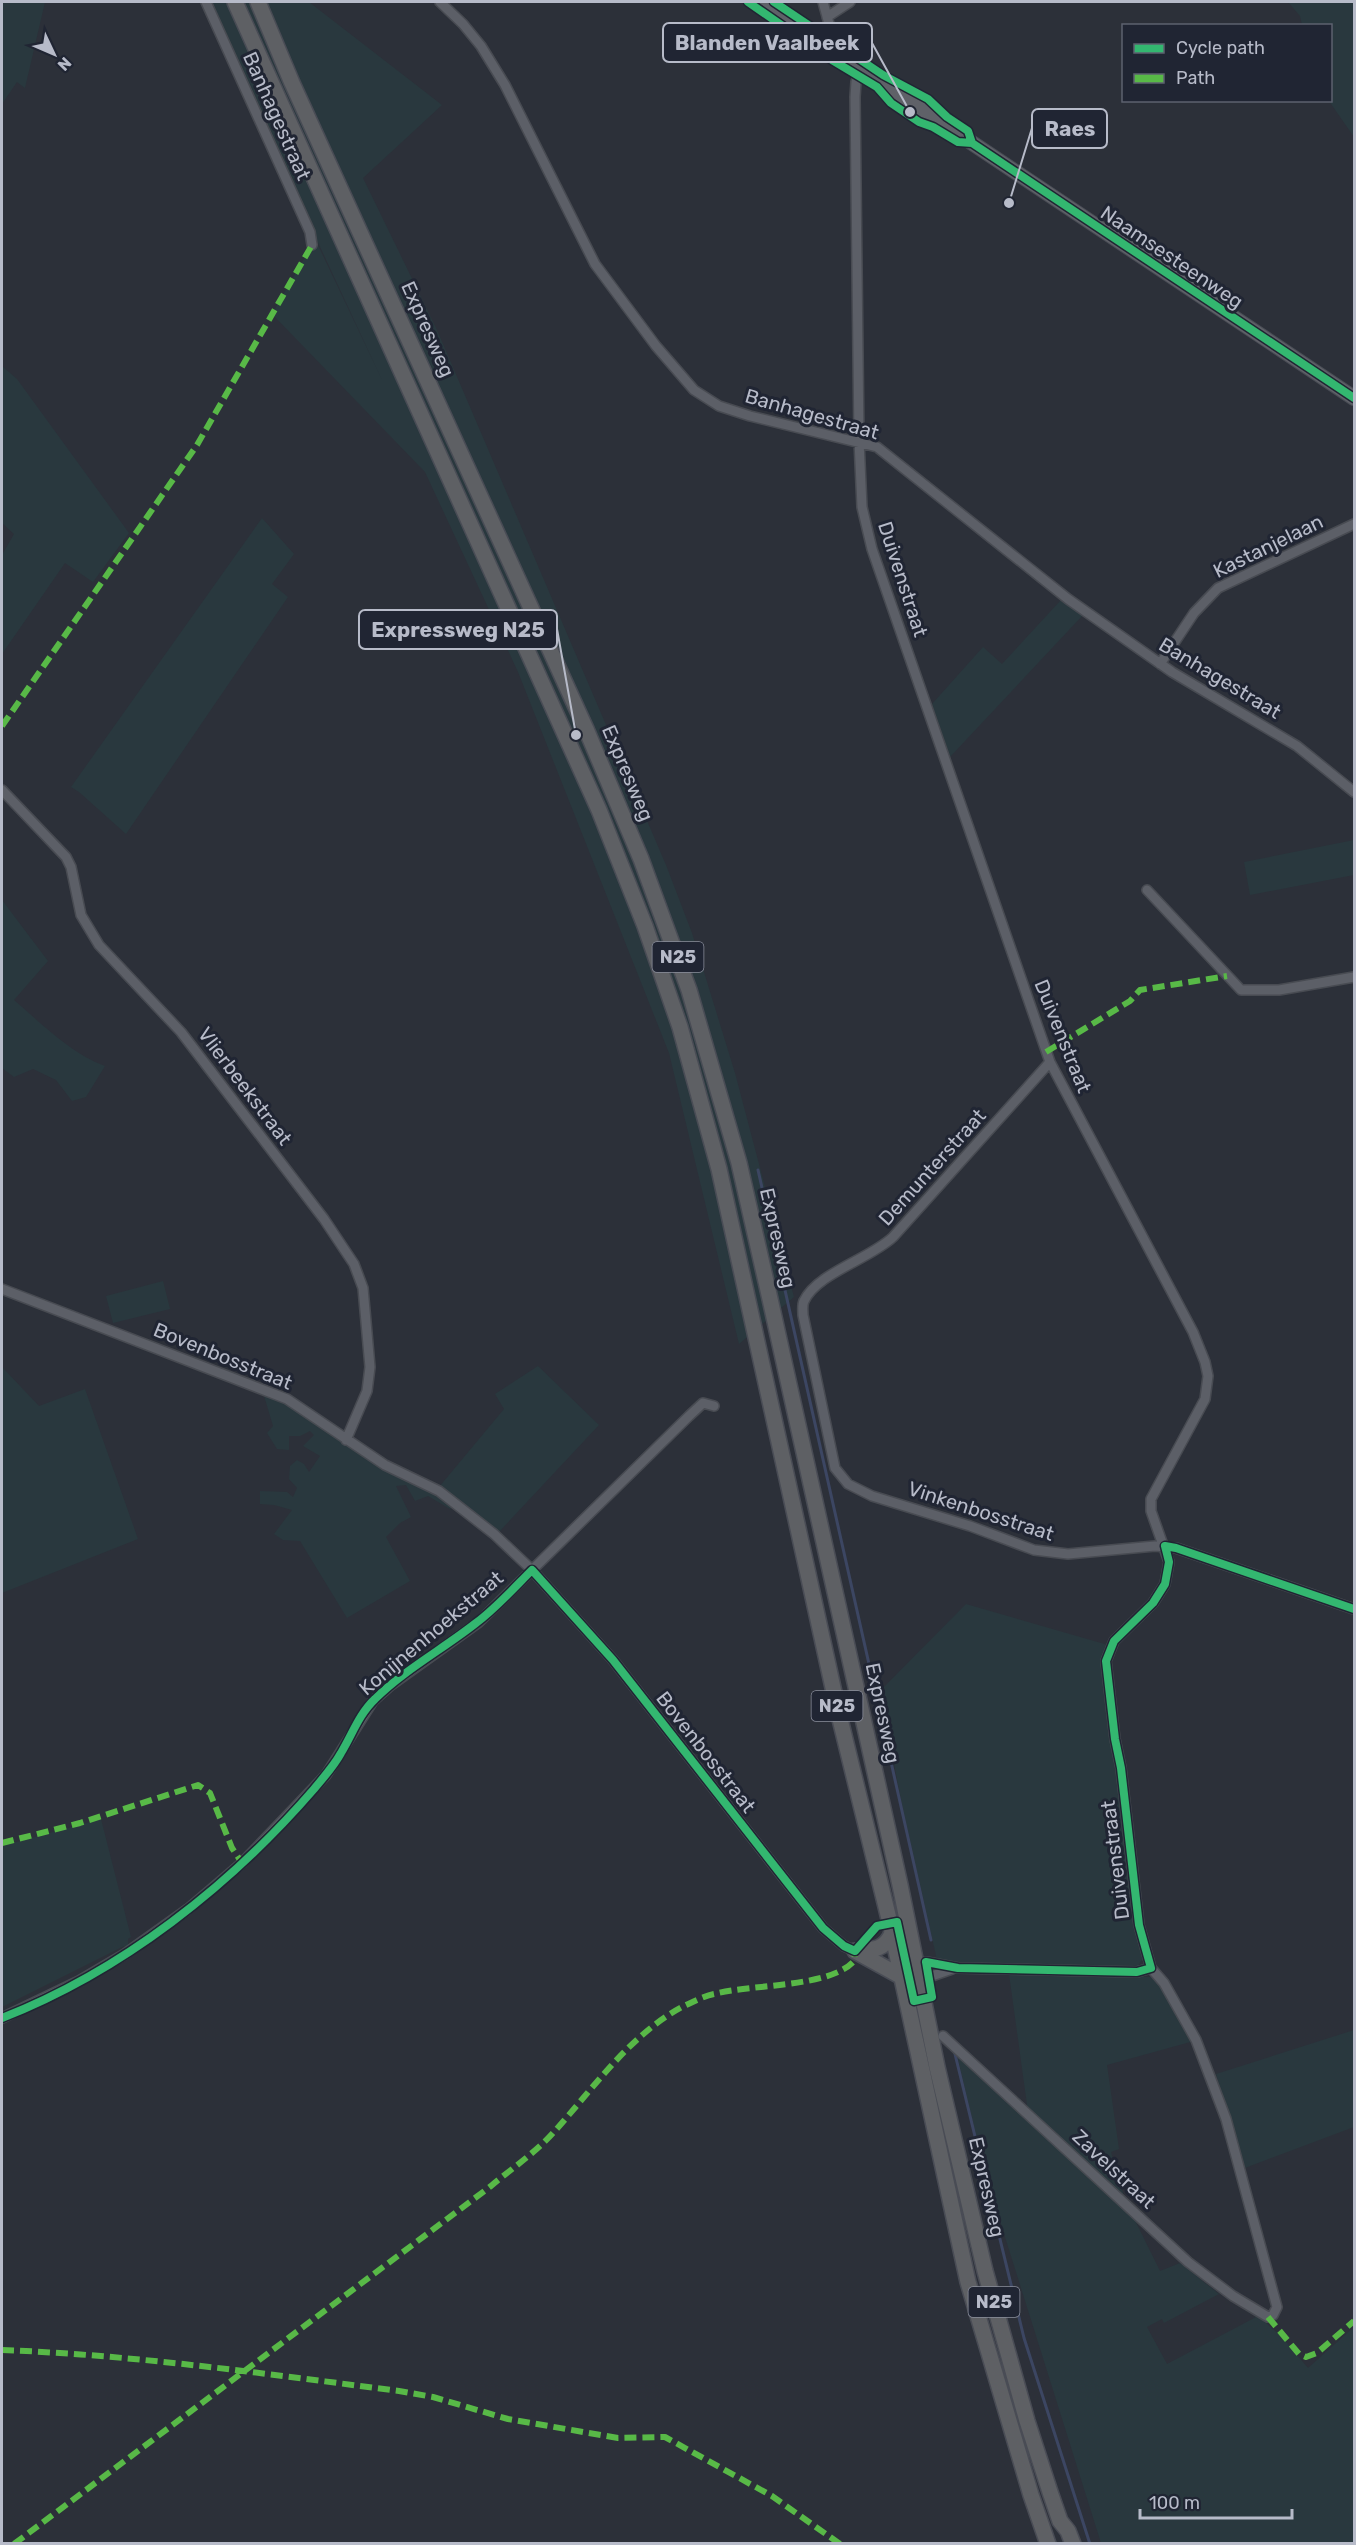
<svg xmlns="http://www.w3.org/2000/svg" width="1356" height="2545" font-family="Rubik,sans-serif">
<rect width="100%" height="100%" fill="#2c3039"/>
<path fill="#29383e" d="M2,2H45L25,88L17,82L2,104Z
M206,2H309L442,105L363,178L437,330L666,865L692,933L735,1073L794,1297L739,1344L669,1053L518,672L425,472L272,314L312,245L317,243L383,382Z
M1288,2H1354V137L1329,101L1330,26L1302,25L1300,16Z
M2,366L17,379L129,533L93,582L65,563L2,654V555L14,534L2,523Z
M262,518L294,554L272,584L288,597L126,834L79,792L71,787Z
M1061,600L1083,615L950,757L932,704L983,647L1002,664Z
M1354,840V875L1250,895L1244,862Z
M2,900L48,961L14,1000C41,1023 71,1054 105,1066L86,1097L72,1101L56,1080L33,1069L14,1077L2,1068Z
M163,1281L170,1309L113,1323L106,1296Z
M538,1366L599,1425L499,1532L494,1534L456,1504L450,1509L428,1496L415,1501L406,1485L396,1486L411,1517L400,1523L386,1537L410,1581L347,1618L300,1541L283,1540L274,1534L292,1510L274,1505L260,1504V1491L287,1492L293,1497L297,1488L289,1479L290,1466L297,1460L304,1464L309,1472L320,1456L303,1446L314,1435L310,1431L300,1436H289V1450L277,1449L267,1433L273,1426L262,1389L288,1400L385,1465L439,1487L504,1409L495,1394Z
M2,1367L39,1406L85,1389L138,1539L2,1593Z
M966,1604L1108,1645C1095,1666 1111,1743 1118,1767L1143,1958L1138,1966L953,1962L937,1960L902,1805L880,1691Z
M101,1819L131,1937L128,1939V1948L125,1950L124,1946L2,2007V1846Z
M1009,1974L1151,1977L1162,1986L1194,2041L1107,2065L1119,2149L1111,2152L1125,2200L1160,2271L1180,2263L1219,2294L1164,2323L1162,2319L1147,2327L1167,2364L1258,2316L1282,2337L1308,2368L1354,2327V2543H1101L984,2170L957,2055L1026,2114L1028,2112Z
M1354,2030V2127L1245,2168L1216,2074Z"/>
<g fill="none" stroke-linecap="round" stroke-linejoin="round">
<path stroke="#3c4662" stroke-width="3" d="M758,1170L931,1940
M955,2054L1024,2338L1090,2544"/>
<defs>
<path id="minor" d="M206,2L310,232L312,245
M440,2L463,24L481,46L505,85L595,264L656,346L694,390L719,406L750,416L877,447L1068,599L1172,672L1297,746L1354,792
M823,2L831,31L825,44
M827,17L850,2
M861,68L856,82L855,97L859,441L862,507L872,549L1050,1062L1193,1332L1205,1362L1208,1376L1205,1399L1151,1499V1511L1169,1562L1165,1584L1153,1603L1114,1641L1106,1661L1115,1739L1121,1768L1139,1925L1151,1968L1164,1983L1196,2040L1226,2119L1277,2307L1273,2315L1268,2317L1233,2296L1188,2262L943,2036
M1160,664L1194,613L1218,588L1354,524
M2,790L66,857L71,867L81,915L99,945L181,1032L324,1219L354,1264L363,1288L370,1367L367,1391L346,1440
M1147,890L1241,990H1279L1354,977
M1050,1062L893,1237C870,1259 817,1273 804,1301C802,1305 803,1310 803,1315L835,1468L848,1484L872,1496L970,1526L1034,1550L1068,1554L1155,1546L1176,1548L1354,1609
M2,1289L287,1399L385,1465L439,1491L494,1534L532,1570L613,1660L823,1928L844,1946L855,1951
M926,1962L958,1968L1137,1972L1151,1968
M929,1977L952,1969
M2,2018L79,1981L125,1954L188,1909L242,1863L326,1775L373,1701L391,1685L479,1622L689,1416L703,1403L714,1406"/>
<path id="primary" d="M761,2L1354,398"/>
<path id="trunk" d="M235,2L599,810L645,926L680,1027L719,1169L839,1715L890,1923L968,2282L1031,2495L1048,2544
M258,2L292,83L586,729L641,859L689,990L739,1163L770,1299L900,1885L937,2067L985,2271L1027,2421L1050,2492L1060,2521L1068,2531L1073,2544
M855,1951L902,1977
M855,1951C873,1950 885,1950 892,1933"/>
</defs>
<use href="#minor" stroke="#484b52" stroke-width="12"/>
<use href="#primary" stroke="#4a4d56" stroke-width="16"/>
<use href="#trunk" stroke="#494c55" stroke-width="18"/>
<use href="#minor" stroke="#5c5f67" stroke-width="9"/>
<use href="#primary" stroke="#5f6168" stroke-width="14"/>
<use href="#trunk" stroke="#5e6064" stroke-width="15"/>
<path stroke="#58b947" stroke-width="6" stroke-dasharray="12 6" stroke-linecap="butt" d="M2,726L197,445L312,245
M1046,1052L1130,1001L1140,990L1227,976
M2,1843L80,1823L198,1785L210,1793L232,1848L242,1863
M1268,2317L1299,2354L1306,2357L1317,2353L1354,2321
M2,2350C135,2355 267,2374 399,2391L433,2397L508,2419L618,2438L665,2437L772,2496L840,2544
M14,2544L491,2186C511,2169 535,2153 553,2133C593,2089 630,2034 684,2006C693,2002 704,1996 714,1994C750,1984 830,1988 854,1961L855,1951"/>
<defs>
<path id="cycleway" d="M748,2L832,60L877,87L891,103L919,122L933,127L958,142L972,143L1354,398
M774,2L883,75L928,99L947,117L968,131L972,143
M2,2018C122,1971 230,1886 314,1789C323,1778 334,1766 341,1753C352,1735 359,1714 375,1699C404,1670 443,1649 476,1623C496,1608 514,1588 532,1570L613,1660L823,1928L844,1946L855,1951L877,1926L897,1922L914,2001L932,1997L926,1962L958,1968L1137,1972L1151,1968L1139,1925L1121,1768L1115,1739L1106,1661L1114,1641L1153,1603L1165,1584L1169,1562L1165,1546L1176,1548L1354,1609"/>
</defs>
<use href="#cycleway" stroke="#202533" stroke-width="11"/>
<use href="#cycleway" stroke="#33b770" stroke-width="8"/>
</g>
<g text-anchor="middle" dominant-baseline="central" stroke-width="6" stroke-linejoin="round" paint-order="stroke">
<g fill="#202533" stroke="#8a8e9c" stroke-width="1.5">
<rect x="652.5" y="942" width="51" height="30" rx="4.5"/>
<rect x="811.5" y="1691" width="51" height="30" rx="4.5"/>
<rect x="968.5" y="2287" width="51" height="30" rx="4.5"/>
</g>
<g font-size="18" font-weight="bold" fill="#b7bbc9">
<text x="678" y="957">N25</text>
<text x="837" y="1706">N25</text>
<text x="994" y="2302">N25</text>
</g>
<g font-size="20" fill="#b7bbc9" stroke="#202533">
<text transform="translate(277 116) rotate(66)">Banhagestraat</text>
<text transform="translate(1172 257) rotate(34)">Naamsesteenweg</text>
<text transform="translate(428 329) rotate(66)">Expresweg</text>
<text transform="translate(812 414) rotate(16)">Banhagestraat</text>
<text transform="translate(1268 546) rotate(-26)">Kastanjelaan</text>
<text transform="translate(903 579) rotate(72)">Duivenstraat</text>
<text transform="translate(1220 678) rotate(31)">Banhagestraat</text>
<text transform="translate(628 773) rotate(67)">Expresweg</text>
<text transform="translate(1063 1036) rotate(68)">Duivenstraat</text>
<text transform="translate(245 1086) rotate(53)">Vlierbeekstraat</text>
<text transform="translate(932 1167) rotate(-48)">Demunterstraat</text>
<text transform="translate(778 1238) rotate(77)">Expresweg</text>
<text transform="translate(223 1356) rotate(22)">Bovenbosstraat</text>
<text transform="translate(981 1511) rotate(18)">Vinkenbosstraat</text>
<text transform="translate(431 1633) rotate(-40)">Konijnenhoekstraat</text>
<text transform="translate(883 1713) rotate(78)">Expresweg</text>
<text transform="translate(706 1752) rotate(52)">Bovenbosstraat</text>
<text transform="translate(1115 1860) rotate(-97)">Duivenstraat</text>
<text transform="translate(1114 2169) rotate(43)">Zavelstraat</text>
<text transform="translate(987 2187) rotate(77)">Expresweg</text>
</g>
</g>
<path fill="none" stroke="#b7bbc9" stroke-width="2" d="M910 112L872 43M1009 203L1032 128M576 735L557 629"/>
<g fill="#b7bbc9" stroke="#202533" stroke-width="2">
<circle cx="910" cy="112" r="6"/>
<circle cx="1009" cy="203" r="6"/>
<circle cx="576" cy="735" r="6"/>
</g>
<g fill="#202533" stroke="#b7bbc9" stroke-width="2">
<rect x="663" y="23" width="209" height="39" rx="6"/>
<rect x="1032" y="109" width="75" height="39" rx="6"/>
<rect x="359" y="610" width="198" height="39" rx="6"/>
</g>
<g font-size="21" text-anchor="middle" font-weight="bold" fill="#b7bbc9">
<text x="767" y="50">Blanden Vaalbeek</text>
<text x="1070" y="136">Raes</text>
<text x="458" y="637">Expressweg N25</text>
</g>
<rect width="1356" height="2545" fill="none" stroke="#b7bbc9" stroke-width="6"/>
<rect x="1122" y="24" width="210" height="78" fill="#202533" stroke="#5c616f" stroke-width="1.5"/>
<rect x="1134" y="44" width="30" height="9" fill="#33b770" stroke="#5c616f" stroke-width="1.5"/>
<text x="1176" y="54" font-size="18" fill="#b7bbc9">Cycle path</text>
<rect x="1134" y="74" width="30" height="9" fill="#58b947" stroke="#5c616f" stroke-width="1.5"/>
<text x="1176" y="84" font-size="18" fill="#b7bbc9">Path</text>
<g transform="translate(54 54) rotate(134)" stroke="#202533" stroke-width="4.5" paint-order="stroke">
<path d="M0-4.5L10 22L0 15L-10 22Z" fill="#b7bbc9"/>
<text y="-9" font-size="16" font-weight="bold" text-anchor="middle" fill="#b7bbc9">N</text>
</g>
<path d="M1140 2509v9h152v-9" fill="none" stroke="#b7bbc9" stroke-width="3"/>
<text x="1149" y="2509" font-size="18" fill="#b7bbc9" stroke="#202533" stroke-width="4.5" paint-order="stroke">100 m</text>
</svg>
